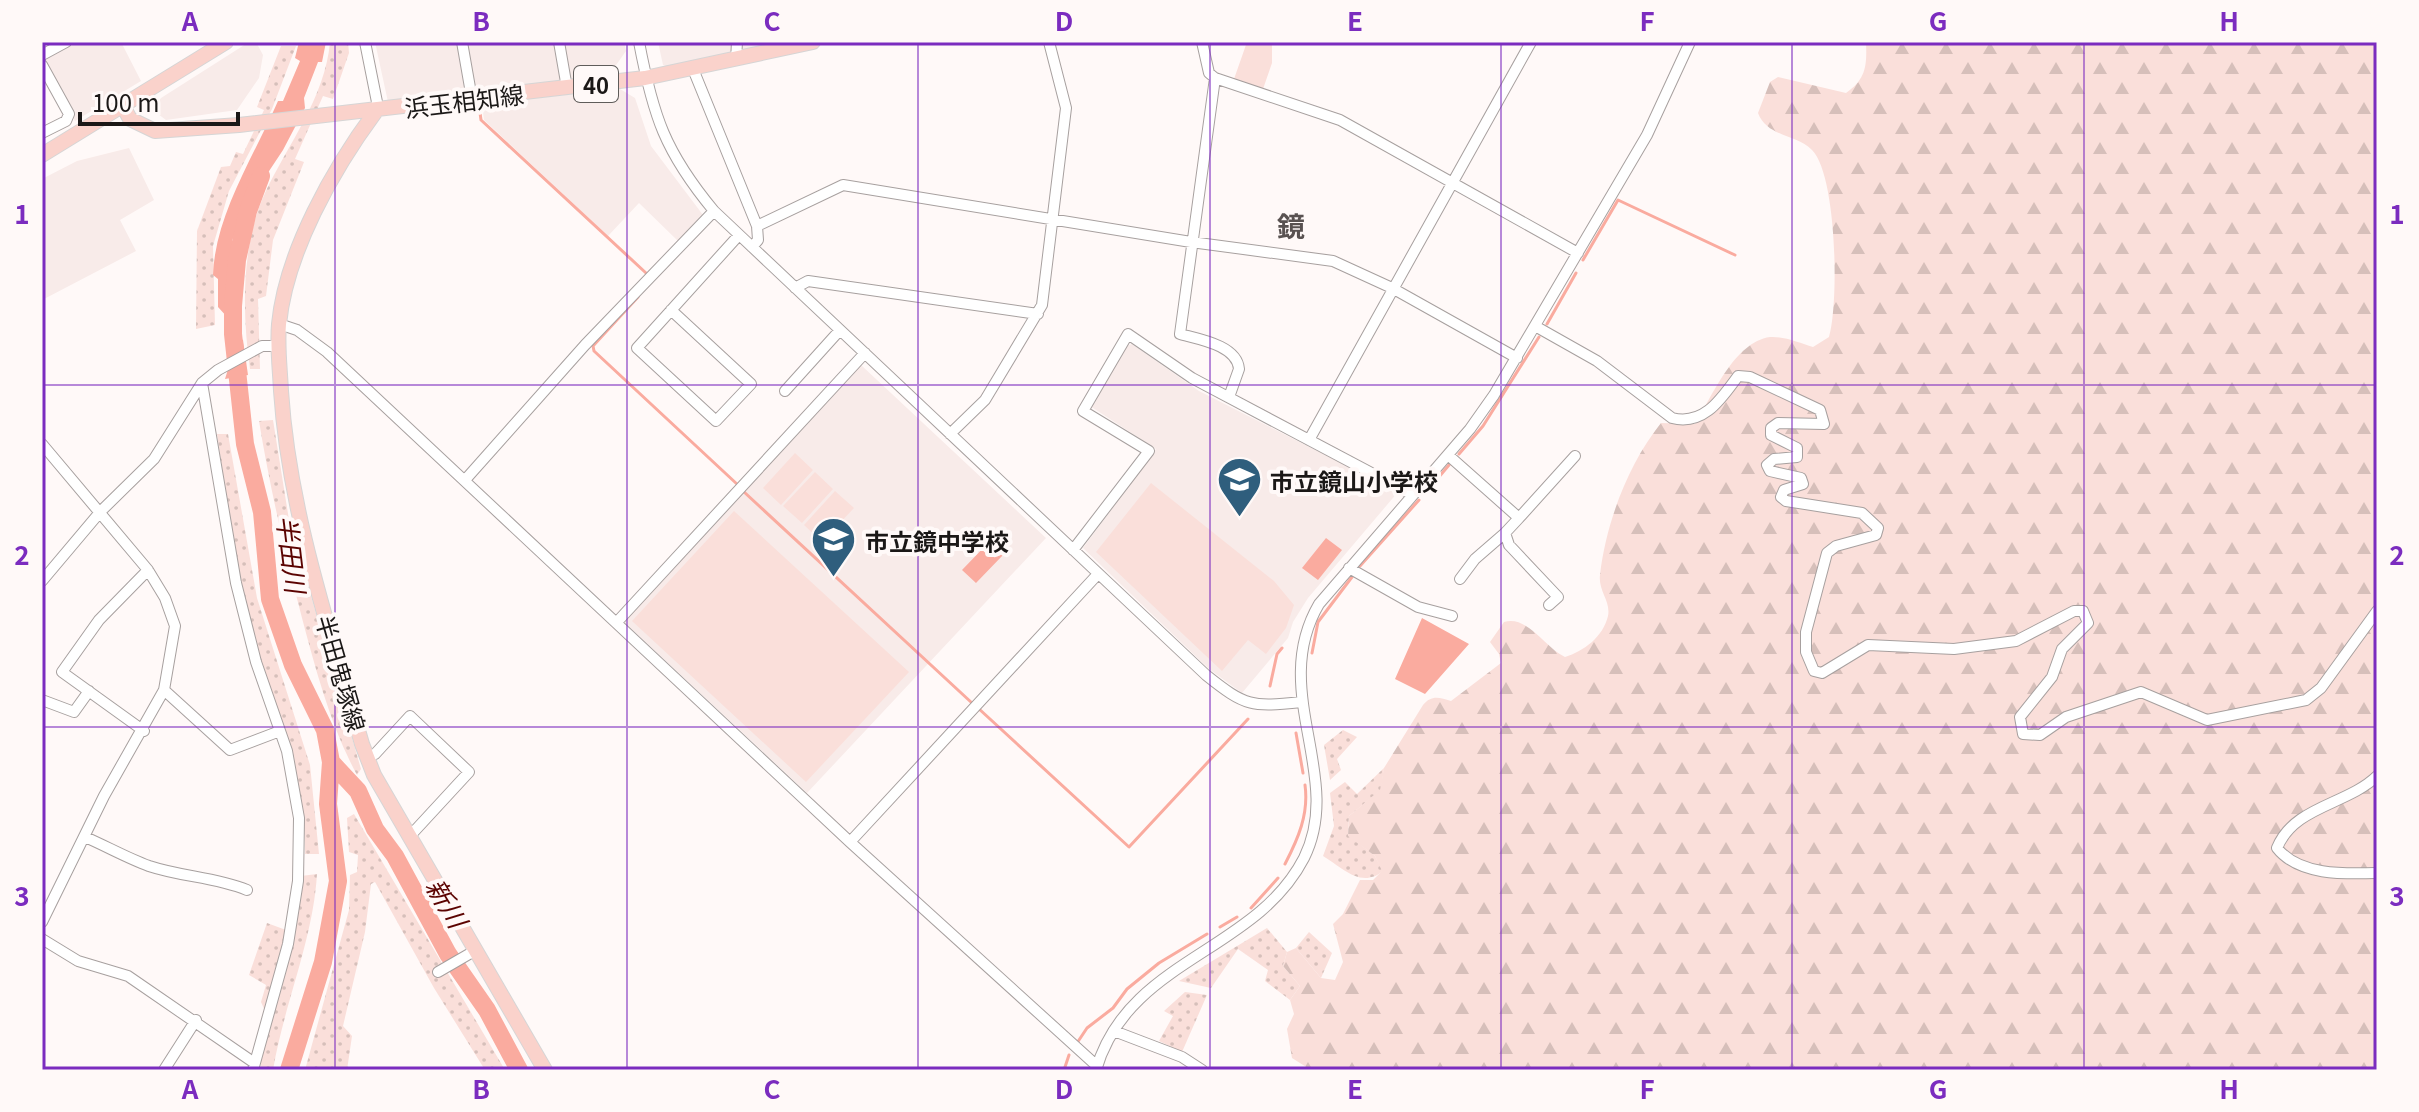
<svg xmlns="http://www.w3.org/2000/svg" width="2419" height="1112" font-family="Georgia,'Noto Sans JP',serif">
<defs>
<pattern id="grass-dots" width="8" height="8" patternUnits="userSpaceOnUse" patternTransform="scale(2)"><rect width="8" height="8" fill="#fadfda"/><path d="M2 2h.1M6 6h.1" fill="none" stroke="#d6bfba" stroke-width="1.8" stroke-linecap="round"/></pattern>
<pattern id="forest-firs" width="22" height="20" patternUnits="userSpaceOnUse" patternTransform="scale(2)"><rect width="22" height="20" fill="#fadfda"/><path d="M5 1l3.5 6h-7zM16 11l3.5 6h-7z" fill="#d6bfba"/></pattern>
</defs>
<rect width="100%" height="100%" fill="#fff9f8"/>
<path fill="#f8ebe9" d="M76,42H121L141,81L75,121L43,60Z
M249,42H256L263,55L259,78L237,110L166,120L158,114L155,106L161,98Z
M375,42H624L626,51L609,75L388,102Z
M658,42H786L669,67L663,65Z
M620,89L635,98L651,146L703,215L678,241L639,203L608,236L484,120L482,104Z
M129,148L154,200L120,220L136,251L44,299L42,179L77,161Z
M1132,344L1199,391L1398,492L1308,598L1293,622L1288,638L1242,693L1209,669L1083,548L1156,449L1090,406L1126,346Z
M861,365L1046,538L807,793L622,620Z"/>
<path fill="url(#grass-dots)" d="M330,42H348L349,53L333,99L323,96L295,159L304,162L273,240L266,296L258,299L260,369H250C242,313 241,245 265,193C288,144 325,98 330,42Z
M281,46H296L272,109L229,191L213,246L215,325L196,329L197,231L221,167L230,166L236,152L243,154L264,110L257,107Z
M273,420L289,520L361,769L357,775C331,727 316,671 302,618C285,553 270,488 259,421Z
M217,434H228L257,598L310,765L319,854H305C306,760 260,677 240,586C230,537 225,485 217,434Z
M1343,730L1357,737L1337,759L1341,770L1330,780L1324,745Z
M1384,768L1381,790L1349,816L1348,835L1375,856L1383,871C1361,889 1343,868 1323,856L1334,826L1330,793L1345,782L1357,794Z
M354,814L505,1070H485L434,988L375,882L371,884L365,932L343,1026L352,1036L347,1070H305L349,910L350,875L357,872L358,855L349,852L347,818Z
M317,874C313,941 284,1004 273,1070H260L266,1013L261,1002L266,985L249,975L267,923L286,930L301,876Z
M1267,928L1287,952L1283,966L1300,986L1290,1000L1265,981L1268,970L1238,949L1211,988L1179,981Z
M1309,932L1332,953L1321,978L1296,948Z
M1185,992L1207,995L1182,1052L1159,1041L1173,1016L1164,1011Z"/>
<path fill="url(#forest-firs)" d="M1866,42H2377V1070H1311L1292,1058L1287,1029L1294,1014L1290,1000L1300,986L1283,966L1287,952L1296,948L1321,978L1335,980L1343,962L1333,924L1343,914L1360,880H1373L1382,871L1375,856L1348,836L1349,816L1380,790L1384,768L1423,705C1431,695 1439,697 1451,701L1501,663L1499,654L1490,642L1504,622C1528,615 1545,648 1565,657C1584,651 1603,637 1608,616C1611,601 1598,591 1600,575C1606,523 1628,464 1661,423L1695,424C1712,397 1734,342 1770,337C1784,336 1800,343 1813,347L1829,337C1839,304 1837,175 1812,150C1796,134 1767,137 1758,113L1770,82L1778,77L1846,93C1866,79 1867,66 1866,42Z"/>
<path fill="#fadfda" d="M1247,42H1272V63L1263,89L1234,79Z
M795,453L813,470L781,505L763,488Z
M815,472L833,489L802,523L783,506Z
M1151,483L1274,581L1294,605L1286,628L1266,654L1248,640L1222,671L1096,552Z
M835,491L854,508L822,542L804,525Z
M734,511L909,672L806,782L632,621Z"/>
<path fill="#faab9f" d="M299,42H326L322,62H318L304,98L305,108L283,150L244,209L232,241L239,277L235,316L238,319L231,322L236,336L243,340L248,375L225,379L233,353L226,326L228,318L218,307V279L213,275C215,216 252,160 278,101H283L300,61L295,58Z
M1326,538L1342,550L1318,580L1302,568Z
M989,542L1003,555L976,583L962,570Z
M1422,618L1469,644L1425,694L1395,679Z"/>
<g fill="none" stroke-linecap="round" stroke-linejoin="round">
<path stroke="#faab9f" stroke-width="3" d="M479,105L481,120L646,273
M1583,260L1618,200L1735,255
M638,297L593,346L594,351L738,485
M1547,324L1576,273
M1459,454L1483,426L1539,337
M1433,484L1449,465
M743,491L972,703
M1360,566L1419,500
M1312,653L1318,622L1352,577
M1270,686L1277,654L1282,648
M978,708L1129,847L1248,719
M1296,733L1303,773
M1285,864C1298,839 1309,814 1305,785
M1251,908L1278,878
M1220,927L1237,917
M1077,1043L1087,1028L1113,1008L1127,989L1159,963L1207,934
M1064,1070L1069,1055"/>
<path stroke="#faab9f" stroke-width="18" d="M261,176L248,211L237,260L233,306V334L245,444L262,512L270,599L293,665L325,730L331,762L328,804L338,881L323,962L289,1070
M331,762L358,791L375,829L395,856L448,954L487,1010L519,1070"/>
<defs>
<path id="minor" d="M365,42L377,102L376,111
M462,42L472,99
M559,42L567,88
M639,42C653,116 665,152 714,211L1206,675C1246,707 1251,707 1302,702
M1202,42L1209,73L1215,78L1340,120L1578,253
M42,55L66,42
M736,60L737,42
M42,65L69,114L66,121L42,133
M693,69L757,226L758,240L752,247
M1215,78L1180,334C1198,339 1237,345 1239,369L1229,397
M757,226L843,185L1191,242L1333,261L1392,288L1517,358
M795,288L808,281L1038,314
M671,310L751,384L716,421L637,348L739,235
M279,324L297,330L327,352L850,842L1097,1066
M1535,326L1597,361L1672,418C1704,426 1721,399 1738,376L1750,377L1820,410L1824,424L1778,423L1771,428V435L1797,448V457L1774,459L1767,465L1770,471L1801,478L1803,484L1784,490L1781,497L1786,501L1862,513L1878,528L1876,535L1836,546L1827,553L1806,632V652L1814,671L1822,673L1868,645L1954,649L2016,641L2074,611H2083L2088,623L2062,649L2052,677L2020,717L2023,734L2040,735L2066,717L2141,692L2207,720L2306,700L2321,688L2377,611
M202,383L236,583L256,662L287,751L299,818L298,881L288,944L253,1070
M785,391L840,330
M950,434L985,400L1042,305L1066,108L1049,42
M1309,440L1531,42
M42,444L148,570L165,598L175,626L164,690L104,796L42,922
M1448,455L1519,518L1505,533L1509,545L1558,597L1549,605
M465,480L585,345L714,211
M1519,518L1575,456
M1073,550L1149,451L1083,411L1128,334L1192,378L1413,495
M1349,568L1418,607L1452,616
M1460,579L1475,559L1505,533
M42,581L101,511L154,459L202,383L218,370L262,346H278
M617,622L865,353
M164,690L230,750L280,731
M42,700L74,712L89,691
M144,731L62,672L99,620L148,570
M367,757L375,754L410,716L469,772L409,837
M2377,776C2347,805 2294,806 2277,848C2299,876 2345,874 2377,873
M85,837C106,846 127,858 149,866C182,877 215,877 247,890
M850,842L1098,574
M42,939L78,961L128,976L253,1062
M438,972L476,950
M1114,1031L1182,1057L1202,1070
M164,1070L196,1020
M1096,1070C1128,959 1255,953 1304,858C1345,776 1268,691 1319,604L1470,429L1494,395L1647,135L1690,42"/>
<path id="major" d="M123,106L130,119L155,131L239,125L645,78L813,42
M376,111C333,169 286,252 279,324C277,346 280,369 281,391C289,512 329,628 362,744L374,775L545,1070
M42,155L226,42"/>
</defs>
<use href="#minor" stroke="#a7a09f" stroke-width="12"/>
<use href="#major" stroke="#d6d5d5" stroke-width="16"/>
<use href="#minor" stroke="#fff" stroke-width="10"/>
<use href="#major" stroke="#fad2cb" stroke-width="14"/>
</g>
<path fill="none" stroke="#7b2cbf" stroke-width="2" stroke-opacity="0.55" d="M335,42V1070M627,42V1070M918,42V1070M1210,42V1070M1501,42V1070M1792,42V1070M2084,42V1070M42,385H2377M42,727H2377"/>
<defs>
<symbol id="school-pin" viewBox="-11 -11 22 30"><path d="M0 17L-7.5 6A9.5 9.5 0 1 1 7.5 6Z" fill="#2f5e7d" stroke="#fff9f8"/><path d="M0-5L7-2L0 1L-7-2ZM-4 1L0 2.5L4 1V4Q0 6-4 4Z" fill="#fff"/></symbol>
</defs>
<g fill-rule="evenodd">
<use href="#school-pin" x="1214" y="454" width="51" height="69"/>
<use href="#school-pin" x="808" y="514" width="51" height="69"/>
</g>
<g text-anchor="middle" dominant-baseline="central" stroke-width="8" stroke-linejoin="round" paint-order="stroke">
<rect fill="#fff9f8" stroke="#5f5c5a" stroke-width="2" x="574" y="66" width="44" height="36" rx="6"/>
<g font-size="22" font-weight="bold" fill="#1b1817">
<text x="596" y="84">40</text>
</g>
<g font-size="24" fill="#1b1817" stroke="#fff9f8">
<text transform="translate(464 100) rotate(-7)">浜玉相知線</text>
<text transform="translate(342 673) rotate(74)">半田鬼塚線</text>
</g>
<g font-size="24" font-weight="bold" fill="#1b1817" stroke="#fff9f8" text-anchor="start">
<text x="1270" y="480">市立鏡山小学校</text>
<text x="865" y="540">市立鏡中学校</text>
</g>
<g font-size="26" font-style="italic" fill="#5b0301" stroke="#fff9f8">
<text transform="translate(293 554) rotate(83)">半田川</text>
<text transform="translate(448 902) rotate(59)">新川</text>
</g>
<g font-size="28" font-weight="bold" fill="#595251" stroke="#fff9f8">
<text x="1291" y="225">鏡</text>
</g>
</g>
<rect width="2419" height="1112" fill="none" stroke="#fff9f8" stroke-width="88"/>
<path d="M80 112v12h158v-12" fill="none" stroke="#1b1817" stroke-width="4"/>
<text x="92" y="112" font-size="24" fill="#1b1817" stroke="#fff9f8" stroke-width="6" paint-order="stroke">100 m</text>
<rect x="44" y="44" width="2331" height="1024" fill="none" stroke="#7b2cbf" stroke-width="3"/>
<g font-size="26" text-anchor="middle" font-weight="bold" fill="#7b2cbf">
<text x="190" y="31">A</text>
<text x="481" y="31">B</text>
<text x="772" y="31">C</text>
<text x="1064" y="31">D</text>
<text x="1355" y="31">E</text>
<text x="1647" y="31">F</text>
<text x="1938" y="31">G</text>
<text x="2229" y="31">H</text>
<text x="22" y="224">1</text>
<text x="2397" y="224">1</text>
<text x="22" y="565">2</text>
<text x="2397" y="565">2</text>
<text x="22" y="906">3</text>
<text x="2397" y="906">3</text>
<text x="190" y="1099">A</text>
<text x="481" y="1099">B</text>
<text x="772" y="1099">C</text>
<text x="1064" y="1099">D</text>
<text x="1355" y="1099">E</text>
<text x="1647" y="1099">F</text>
<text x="1938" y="1099">G</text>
<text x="2229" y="1099">H</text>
</g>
</svg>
